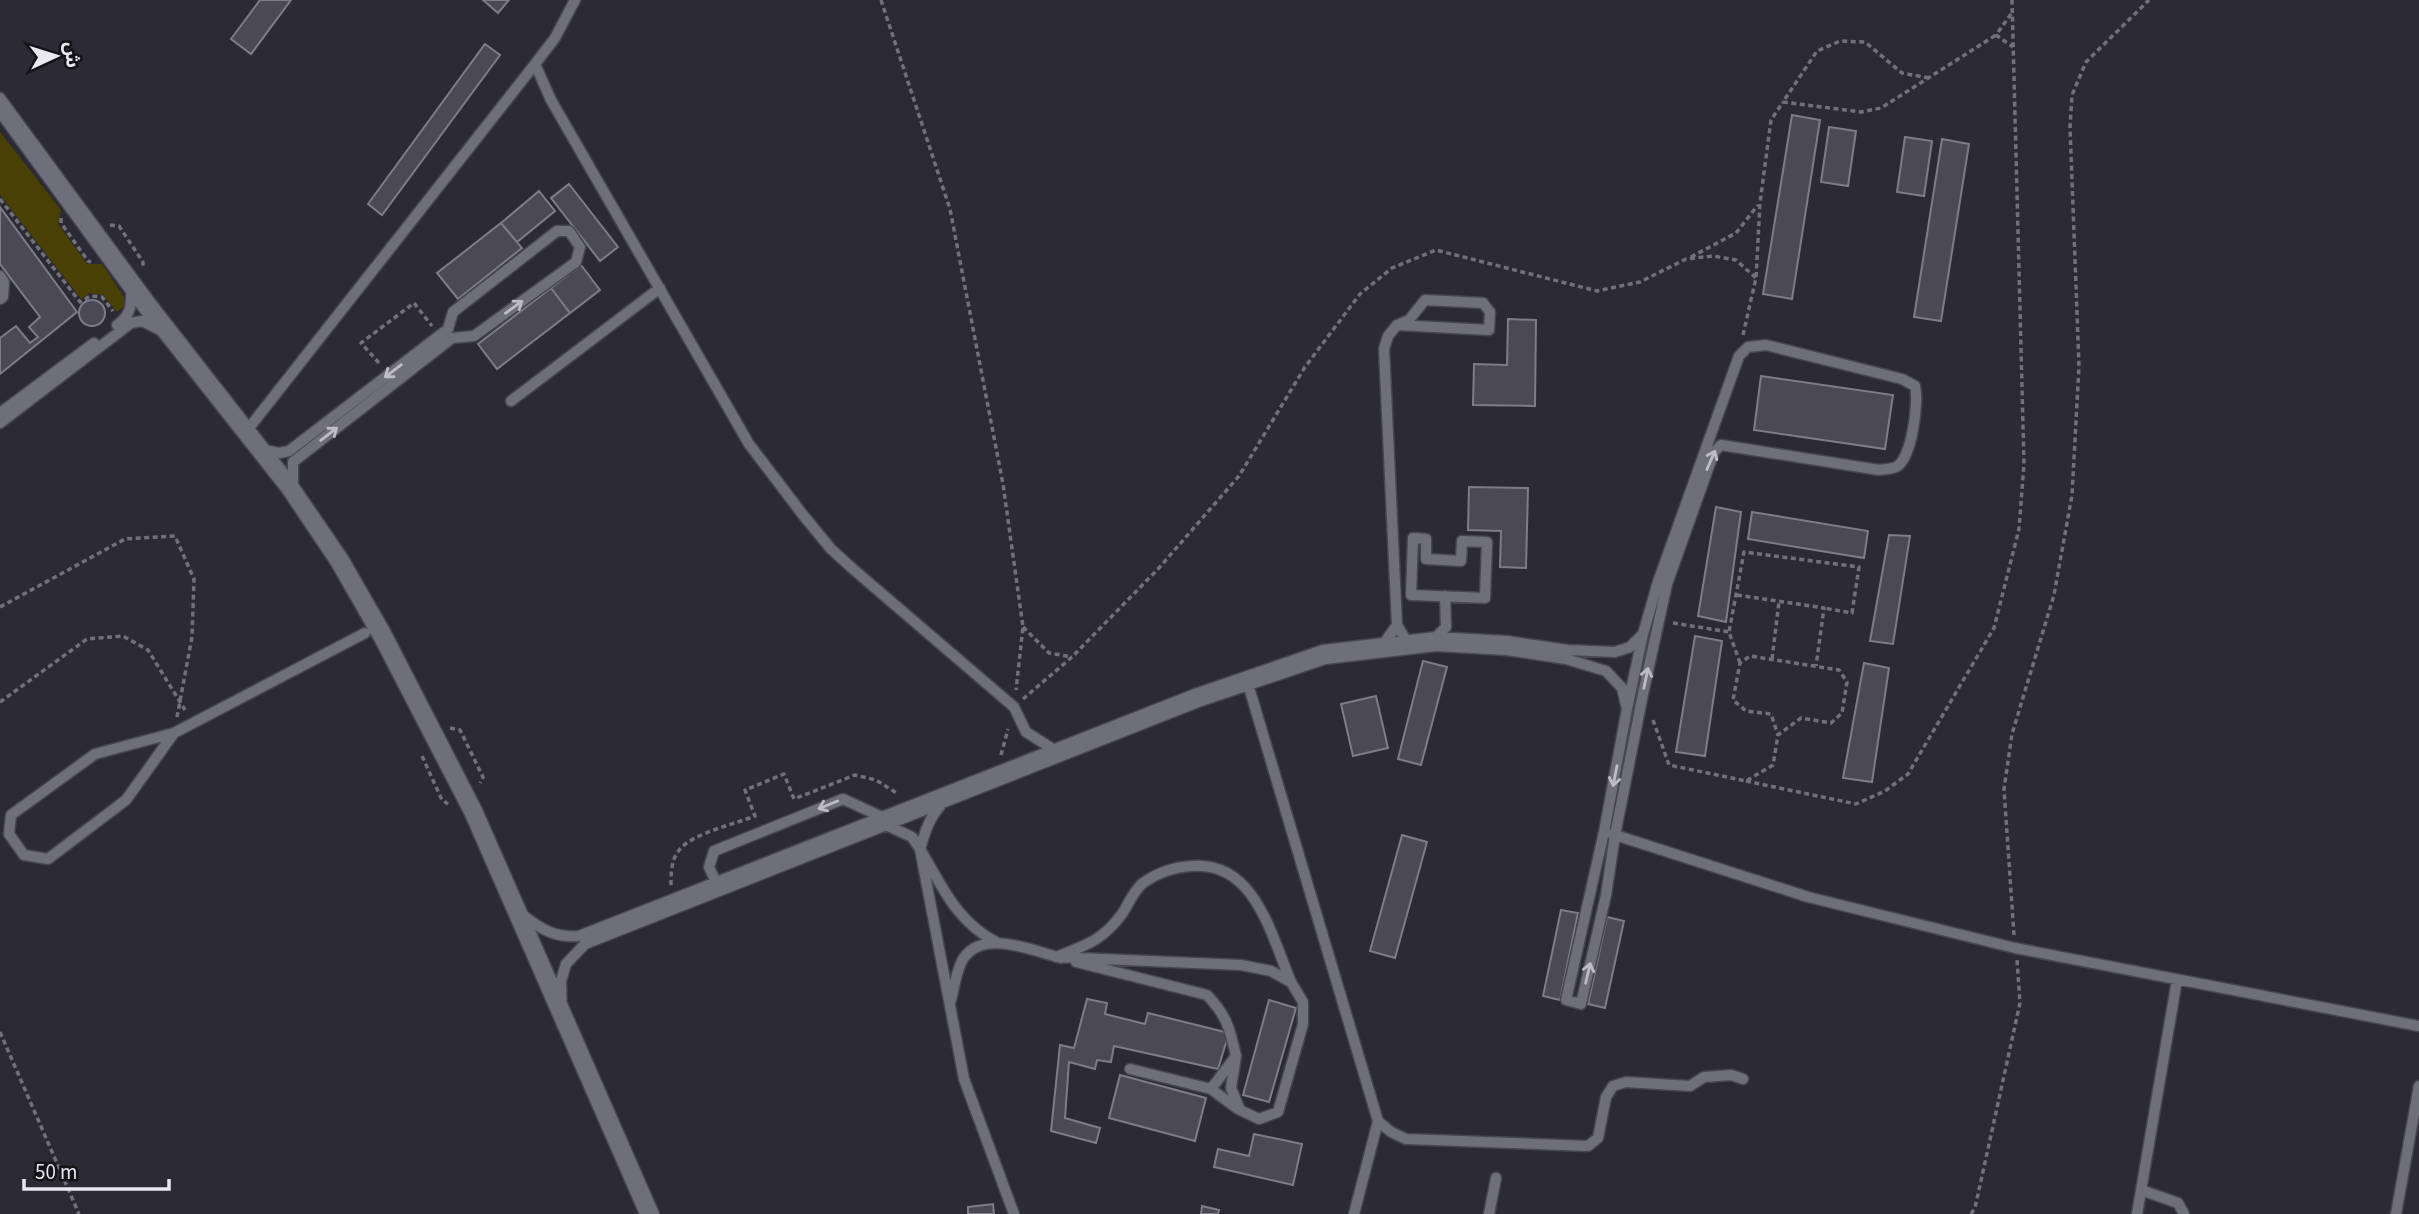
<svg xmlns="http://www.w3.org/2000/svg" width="2419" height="1214" font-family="'Source Sans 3','Noto Sans Arabic',sans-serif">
<rect width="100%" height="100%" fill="#2b2a35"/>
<path fill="#484004" d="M0,132L61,210L58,224L87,264H102L124,297V306L117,312L103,295L89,293L81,299L0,195Z"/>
<path fill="#4b4956" stroke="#7d7c89" stroke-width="2" d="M260,0H291L251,54L231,39Z
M483,0H509L498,13Z
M485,44L500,55L382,215L368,204Z
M1792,115L1820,120L1792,299L1763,294Z
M1829,127L1856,131L1848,186L1821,182Z
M1905,137L1932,141L1924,196L1897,192Z
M1942,139L1969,144L1941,321L1914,317Z
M569,184L618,247L600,261L551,198Z
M539,191L555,211L517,242L501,223Z
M0,207L77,312L0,374V338L16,326L30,343L38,337L29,327L40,317L0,264Z
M501,223L522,248L458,299L437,273Z
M581,265L600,290L570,313L551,288Z
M551,288L570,313L497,369L478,344Z
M79 313a13 13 0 1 1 26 0a13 13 0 1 1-26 0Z
M1508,319L1536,320L1535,406L1473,405L1474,364L1507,365Z
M1761,376L1893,395L1885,449L1754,430Z
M1469,487L1528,488L1526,568L1500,567L1501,531L1468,530Z
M1716,507L1741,512L1726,622L1698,616Z
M1752,512L1868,531L1864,558L1748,539Z
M1889,535L1910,536L1893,644L1870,641Z
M1695,636L1722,641L1705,756L1676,752Z
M1423,661L1447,667L1421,765L1398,759Z
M1864,663L1889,668L1872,782L1843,778Z
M1376,696L1388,748L1353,756L1341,704Z
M1402,835L1427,842L1395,958L1370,951Z
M1561,910L1578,913L1560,1000L1543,996Z
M1607,917L1624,921L1605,1008L1588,1004Z
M1087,999L1107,1003L1105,1014L1145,1024L1148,1013L1229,1033L1218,1069L1114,1046L1111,1062L1097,1060L1095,1069L1069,1062L1065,1118L1100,1128L1096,1143L1051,1131L1060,1045L1074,1048Z
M1269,1000L1296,1008L1269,1102L1243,1095Z
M1120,1075L1206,1098L1195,1141L1109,1118Z
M1254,1134L1302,1144L1293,1185L1214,1167L1218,1149L1249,1156Z
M993,1204L994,1214H968V1207Z
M1202,1206L1219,1210L1218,1214H1201Z"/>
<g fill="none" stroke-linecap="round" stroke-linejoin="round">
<defs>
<path id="lane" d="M575,0L555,38L535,64L551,100L749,444L803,515L831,549L853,569L1014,707L1026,732L1053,749
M0,98L151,303L293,485L343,558L385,631L477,810L654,1214
M0,112L144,309L287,490L336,563L379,638L470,814L645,1214
M0,276L4,282L3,297L0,299
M117,325C130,316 132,306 131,290
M1397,325L1489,330L1490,312L1483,303L1425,300L1409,320L1397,325L1388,336L1384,349L1397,625
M511,401L660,288
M0,413L94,343
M0,423L131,323L142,321L160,330
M249,428L535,64
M265,450L279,453L289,451L448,329L453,312L557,231H569L580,247L576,262L474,336L452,338L293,462V484
M1413,538L1426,539V559L1461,561L1462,541L1487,542L1485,598L1411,595Z
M1436,637L1446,627L1445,596
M1385,642L1397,625L1406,640
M1248,684L1378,1121L1391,1132L1406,1139L1588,1146L1598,1138L1606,1097L1613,1086L1626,1082L1690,1086L1704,1077L1731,1075L1743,1079
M174,733L126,800L48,859L24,855L9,834L11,815L95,754L174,733L365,633
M1612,834L1808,897L2015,948L2419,1026
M722,883L716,882L709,867L714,851L843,799L882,817L886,825L912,837L920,849C925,832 929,818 941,805
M524,916C542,930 556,938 579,936L1195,694L1323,650L1436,637L1507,641L1568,650L1615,652L1630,647L1643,634
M996,942C956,921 942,886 920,849L964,1079L1014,1214
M1076,962L1207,995C1227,1016 1230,1029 1236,1056L1211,1089L1238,1109
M951,1000C954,988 956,974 961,963C978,926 1033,951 1061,958
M562,1025L561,981L566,964L585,944L1198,702L1325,659L1436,646L1506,650L1566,659L1606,671L1622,688L1627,709L1604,832L1566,1000L1581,1004L1606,895L1615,835L1643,694L1667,584L1714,452L1721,445L1879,470C1884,469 1892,469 1896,467C1912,459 1919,402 1915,386L1902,379L1766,345L1748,347L1739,356L1658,582L1643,634L1627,709
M1236,1056L1231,1088L1240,1110L1259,1119L1278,1112L1303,1024V1002L1291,982L1271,971L1241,965L1056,957C1086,945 1102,941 1122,914C1128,905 1134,890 1143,883C1157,873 1175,867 1192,866C1255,861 1271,935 1291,982
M1130,1069L1211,1089
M2141,1190L2178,1203L2184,1214
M1354,1214L1378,1121
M1489,1214L1496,1178
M2137,1214L2177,980
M2396,1214L2419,1086"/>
</defs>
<use href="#lane" stroke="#474650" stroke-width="13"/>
<path stroke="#72717b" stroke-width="3.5" stroke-dasharray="5 3.5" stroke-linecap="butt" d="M881,0L950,209L1003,484L1023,627L1016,690
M2011,14L1996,35L2013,47
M1929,78L1902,73L1865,42L1840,41L1817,51L1783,102L1861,112L1881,108L1996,35
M0,199L80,302L90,296L102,297L113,311
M61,218V223L88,261L91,262
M110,225L119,226L143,262V269
M1691,257L1736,233L1758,205
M1743,335L1756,278L1760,203L1771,120L1783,102
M379,363L361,343L414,303L432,326
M1737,595L1824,608L1816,666
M0,607L125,539L175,536L194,579L192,637L177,717
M1673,623L1729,632
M1023,627L1049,653L1072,657
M1772,659L1779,602
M1740,663L1729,632L1744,552L1859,567L1852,613L1824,608
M1023,699L1072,657L1158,569L1239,476L1305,367L1360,294L1392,268L1436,250L1597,291L1640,282L1686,259L1713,256L1736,260L1756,278
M0,702L87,639L123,636L148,650L185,710
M1653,720L1669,765L1746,781L1773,765L1778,735L1801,718L1831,723L1842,713L1847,682L1839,670L1750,656L1740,663L1733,700L1746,711L1771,714L1778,735
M450,728L460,730L483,777L480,783
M1001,755L1008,729
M422,756L442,800L448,804
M1746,781L1856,804L1885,791L1908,774L1994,628L2019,529L2024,464L2012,0
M671,885C671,873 671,859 680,849C694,833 735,824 755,816L745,790L784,774L794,799L855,775L876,780L898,794
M2014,935L2004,789L2012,734L2054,595L2072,495L2079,366L2070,127L2072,95L2086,62L2149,0
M0,1032L79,1214
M1971,1214L1975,1208L2020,1003L2017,960"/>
<use href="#lane" stroke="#6f6e7b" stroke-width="10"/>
</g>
<defs><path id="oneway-shaft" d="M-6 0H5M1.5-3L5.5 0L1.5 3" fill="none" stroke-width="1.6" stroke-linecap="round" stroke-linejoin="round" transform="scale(1.75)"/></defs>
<g stroke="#bebdc7">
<use href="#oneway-shaft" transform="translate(514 307) rotate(-36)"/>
<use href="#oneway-shaft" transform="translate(393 371) rotate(143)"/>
<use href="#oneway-shaft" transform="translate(329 434) rotate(-38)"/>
<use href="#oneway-shaft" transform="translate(1711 460) rotate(-67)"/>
<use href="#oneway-shaft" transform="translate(1646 678) rotate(-78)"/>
<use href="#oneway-shaft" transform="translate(1615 776) rotate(101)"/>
<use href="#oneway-shaft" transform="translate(828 805) rotate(158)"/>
<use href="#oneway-shaft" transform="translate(1588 973) rotate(-77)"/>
</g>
<g transform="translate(56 56) rotate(86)" stroke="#141318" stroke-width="5" paint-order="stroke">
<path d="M0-5L12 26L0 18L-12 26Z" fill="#e9e8f0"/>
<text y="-10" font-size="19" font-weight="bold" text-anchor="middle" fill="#e9e8f0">ش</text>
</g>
<path d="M24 1179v10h145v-10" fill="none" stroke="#e9e8f0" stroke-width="3.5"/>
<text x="35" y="1179" font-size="21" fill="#e9e8f0" stroke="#141318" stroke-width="5" paint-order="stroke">50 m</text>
</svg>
